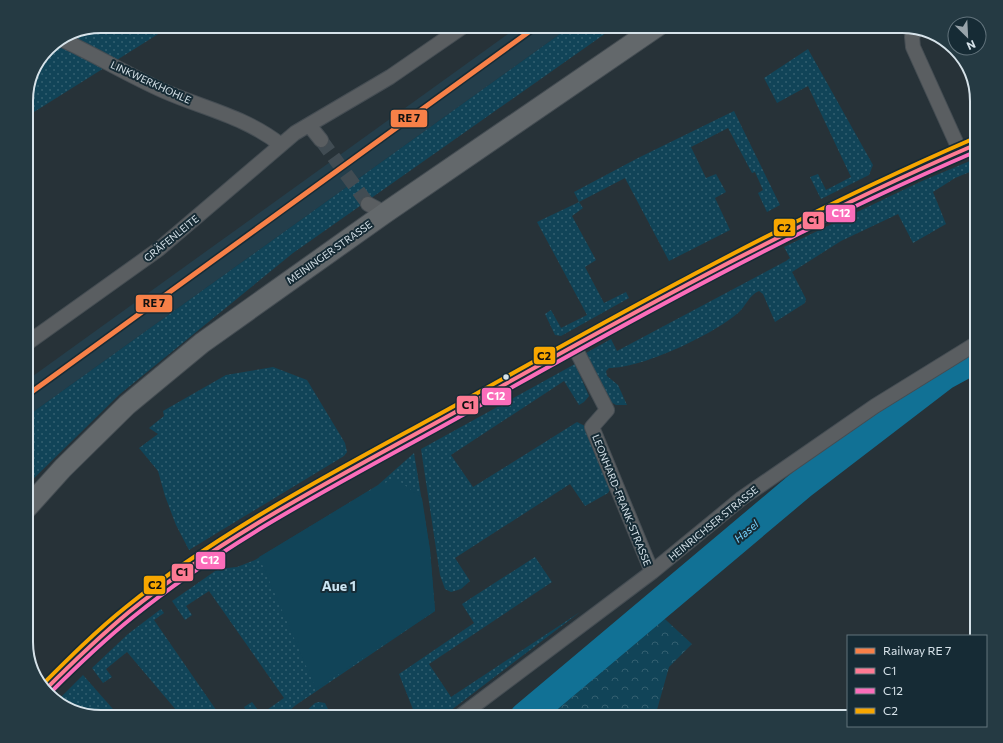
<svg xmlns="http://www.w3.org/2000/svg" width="1003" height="743" font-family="Commissioner,sans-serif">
<defs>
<pattern id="grass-dots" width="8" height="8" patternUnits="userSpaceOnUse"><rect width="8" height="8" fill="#114458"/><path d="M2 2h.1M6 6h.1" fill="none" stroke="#335f70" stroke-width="1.8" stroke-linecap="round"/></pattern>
<pattern id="forest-crowns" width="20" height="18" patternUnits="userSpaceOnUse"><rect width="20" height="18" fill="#114458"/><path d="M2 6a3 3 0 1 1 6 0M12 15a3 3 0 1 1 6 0" fill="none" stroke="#335f70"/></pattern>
</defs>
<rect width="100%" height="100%" fill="#273238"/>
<path fill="#243e4b" d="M519,26H571L26,417V381Z"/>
<path fill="url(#grass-dots)" d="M101,26H171L26,117V96L34,68L51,45Z
M571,26H616L293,253L120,394L26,486V417Z
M808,49L873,165L869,175L821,199L810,177L818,174L826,190L851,177L808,86L777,103L764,78Z
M734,111L780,205L767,212L758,193L763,190L755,172L752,173L728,128L691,147L706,178L716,174L726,192L715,198L730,230L669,261L625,178L579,202L583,208L572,216L596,260L585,267L604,303L626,292L629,298L561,336L555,335L545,314L551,310L561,328L587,315L537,222L579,202L574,192L638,158Z
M977,158V169L955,178L933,192L946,224L913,243L898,214L841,241L792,272L806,299L805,303L775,322L763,294L759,291C749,295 746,306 738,313C712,335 643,368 609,368L606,371L607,376L618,385L627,405H616L609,401L586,353L611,339L617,351L786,261L790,258L784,247L922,181Z
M575,364L589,396L584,402L579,405L564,381L451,455L473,487L577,422L585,426L612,486L608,493L585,506L570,484L455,558L470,581L461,589L451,592L445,589L440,575L421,449Z
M273,367L307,380L345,443L347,452L344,456L189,550L176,525L165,496L158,471L139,448L158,434L149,428L164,416L163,411L226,375Z
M414,453L430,550L435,611L296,705L282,717H251L244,707L252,702L261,714L284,698L209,591L186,606L192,615L185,620L172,601L218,569L237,567L255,560L378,485Z
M535,557L552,582L429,664L451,697L580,612L442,717H416L399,674L474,623L462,604Z
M161,609L164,613L154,620L221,717H182L127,652L106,669L112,677L103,683L92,668L128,634Z
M83,675L120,717H100L56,702Z
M319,702L325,703L332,717H309L305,712L315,703Z"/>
<path fill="url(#forest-crowns)" d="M654,609L692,644L669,667L655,717H525Z"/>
<path fill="#114458" d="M395,478L422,498L430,550L435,611L316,689L259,557L367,492Z"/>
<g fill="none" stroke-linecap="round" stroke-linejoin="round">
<path stroke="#117195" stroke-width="30" d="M525,717L803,483L944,375L977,357"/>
<path stroke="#414c53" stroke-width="14" stroke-dasharray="14 7" stroke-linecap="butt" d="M321,140L368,204"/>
<defs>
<path id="street" d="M915,30L912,37L913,47L960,151
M63,40C97,56 130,76 164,91C205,109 246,117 281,145
M309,125L321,140
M368,204L385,213
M26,344L159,249L295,133L390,77L464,26
M574,346L607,410L592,427L652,572
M45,690C81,654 118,618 160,589C256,520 365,463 468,405C634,311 801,217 977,144
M459,717L652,572L742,498L875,406L977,343"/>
<path id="secondary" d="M26,509L63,468L127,405L202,343L385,213L658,26"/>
</defs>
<use href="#street" stroke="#454d53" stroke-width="16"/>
<use href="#secondary" stroke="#454d53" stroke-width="22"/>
<use href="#street" stroke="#5a5e61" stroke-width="14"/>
<use href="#secondary" stroke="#63686b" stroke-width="20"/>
<defs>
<path id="bus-1" d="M45,690C72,663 100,636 129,612C232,529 354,469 468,405C635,311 801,220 977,144"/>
<path id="bus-2" d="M49,694C76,667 103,641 133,617C234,535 357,474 470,411C636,317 802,226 977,151"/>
<path id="bus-3" d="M42,685C69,658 96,631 126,607C229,524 350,464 465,400C632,306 799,214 975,138"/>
</defs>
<use href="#bus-1" stroke="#162b35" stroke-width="7"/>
<use href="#bus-2" stroke="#162b35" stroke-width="7"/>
<use href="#bus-3" stroke="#162b35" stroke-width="7"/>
<use href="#bus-1" stroke="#fe7a93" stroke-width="4"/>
<use href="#bus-2" stroke="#fb6dba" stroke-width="4"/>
<use href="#bus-3" stroke="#f7a600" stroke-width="4"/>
<defs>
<path id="rail-1" d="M26,396L537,26"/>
</defs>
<use href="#rail-1" stroke="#162b35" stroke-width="8"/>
<use href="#rail-1" stroke="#f78048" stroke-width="5"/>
</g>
<circle fill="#d6e2e9" stroke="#162b35" stroke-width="1.5" cx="506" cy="377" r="3.5"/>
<g text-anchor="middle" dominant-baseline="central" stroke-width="4" stroke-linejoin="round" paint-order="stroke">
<g font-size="10" fill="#d6e2e9" stroke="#162b35">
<text transform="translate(151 82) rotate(25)">LINKWERKHOHLE</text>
<text transform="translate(171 238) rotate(-39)">GRÄFENLEITE</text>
<text transform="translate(329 252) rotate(-35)">MEININGER STRASSE</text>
<text transform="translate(622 500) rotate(68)">LEONHARD-FRANK-STRASSE</text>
<text transform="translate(713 523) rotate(-39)">HEINRICHSER STRASSE</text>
</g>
<g font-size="11" font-style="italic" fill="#75d1fc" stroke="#162b35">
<text transform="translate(746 531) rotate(-40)">Hasel</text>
</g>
<g font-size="14" font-weight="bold" fill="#cbe4f1" stroke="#162b35">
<text x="339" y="585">Aue 1</text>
</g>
</g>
<path d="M0 0H1003V743H0ZM101 33H902A68 68 0 0 1 970 101V642A68 68 0 0 1 902 710H101A68 68 0 0 1 33 642V101A68 68 0 0 1 101 33Z" fill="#253a43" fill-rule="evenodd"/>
<path fill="none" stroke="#d6e2e9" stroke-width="2" d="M101 33H902A68 68 0 0 1 970 101V642A68 68 0 0 1 902 710H101A68 68 0 0 1 33 642V101A68 68 0 0 1 101 33Z"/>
<g stroke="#162b35" stroke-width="1.5">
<rect x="390" y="109" width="38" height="19" rx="4" fill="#f78048"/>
<rect x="825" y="204" width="31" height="19" rx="4" fill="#fb6dba"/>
<rect x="802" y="211" width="23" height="19" rx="4" fill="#fe7a93"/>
<rect x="773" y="218" width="23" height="19" rx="4" fill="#f7a600"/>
<rect x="135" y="294" width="38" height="19" rx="4" fill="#f78048"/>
<rect x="533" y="346" width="23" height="19" rx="4" fill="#f7a600"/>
<rect x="481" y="387" width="31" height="19" rx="4" fill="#fb6dba"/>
<rect x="456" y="395" width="23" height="20" rx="4" fill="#fe7a93"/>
<rect x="195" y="551" width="31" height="19" rx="4" fill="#fb6dba"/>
<rect x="171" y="563" width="23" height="19" rx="4" fill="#fe7a93"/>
<rect x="143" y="575" width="23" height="20" rx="4" fill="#f7a600"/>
</g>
<g font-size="11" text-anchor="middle" font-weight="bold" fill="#fff">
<text x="841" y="217">C12</text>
<text x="496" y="400">C12</text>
<text x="210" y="564">C12</text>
</g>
<g font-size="11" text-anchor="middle" font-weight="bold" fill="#111">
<text x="409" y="122">RE 7</text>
<text x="813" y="224">C1</text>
<text x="784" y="232">C2</text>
<text x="154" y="307">RE 7</text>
<text x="544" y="360">C2</text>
<text x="468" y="409">C1</text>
<text x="182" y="576">C1</text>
<text x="155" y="589">C2</text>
</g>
<rect x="847" y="635" width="140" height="92" fill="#162b35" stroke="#63747d"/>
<rect x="855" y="648" width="20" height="6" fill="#f78048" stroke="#63747d"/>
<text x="883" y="655" font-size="12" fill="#d6e2e9">Railway RE 7</text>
<rect x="855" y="668" width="20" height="6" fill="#fe7a93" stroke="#63747d"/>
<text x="883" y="675" font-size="12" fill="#d6e2e9">C1</text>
<rect x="855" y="688" width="20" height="6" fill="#fb6dba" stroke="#63747d"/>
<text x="883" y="695" font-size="12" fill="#d6e2e9">C12</text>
<rect x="855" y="708" width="20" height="6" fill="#f7a600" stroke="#63747d"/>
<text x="883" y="715" font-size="12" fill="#d6e2e9">C2</text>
<g transform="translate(967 36) rotate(156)"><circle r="19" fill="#162b35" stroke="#63747d"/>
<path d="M0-3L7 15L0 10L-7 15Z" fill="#99a4ab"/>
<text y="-6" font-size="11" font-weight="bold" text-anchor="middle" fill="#d6e2e9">N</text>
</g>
</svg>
